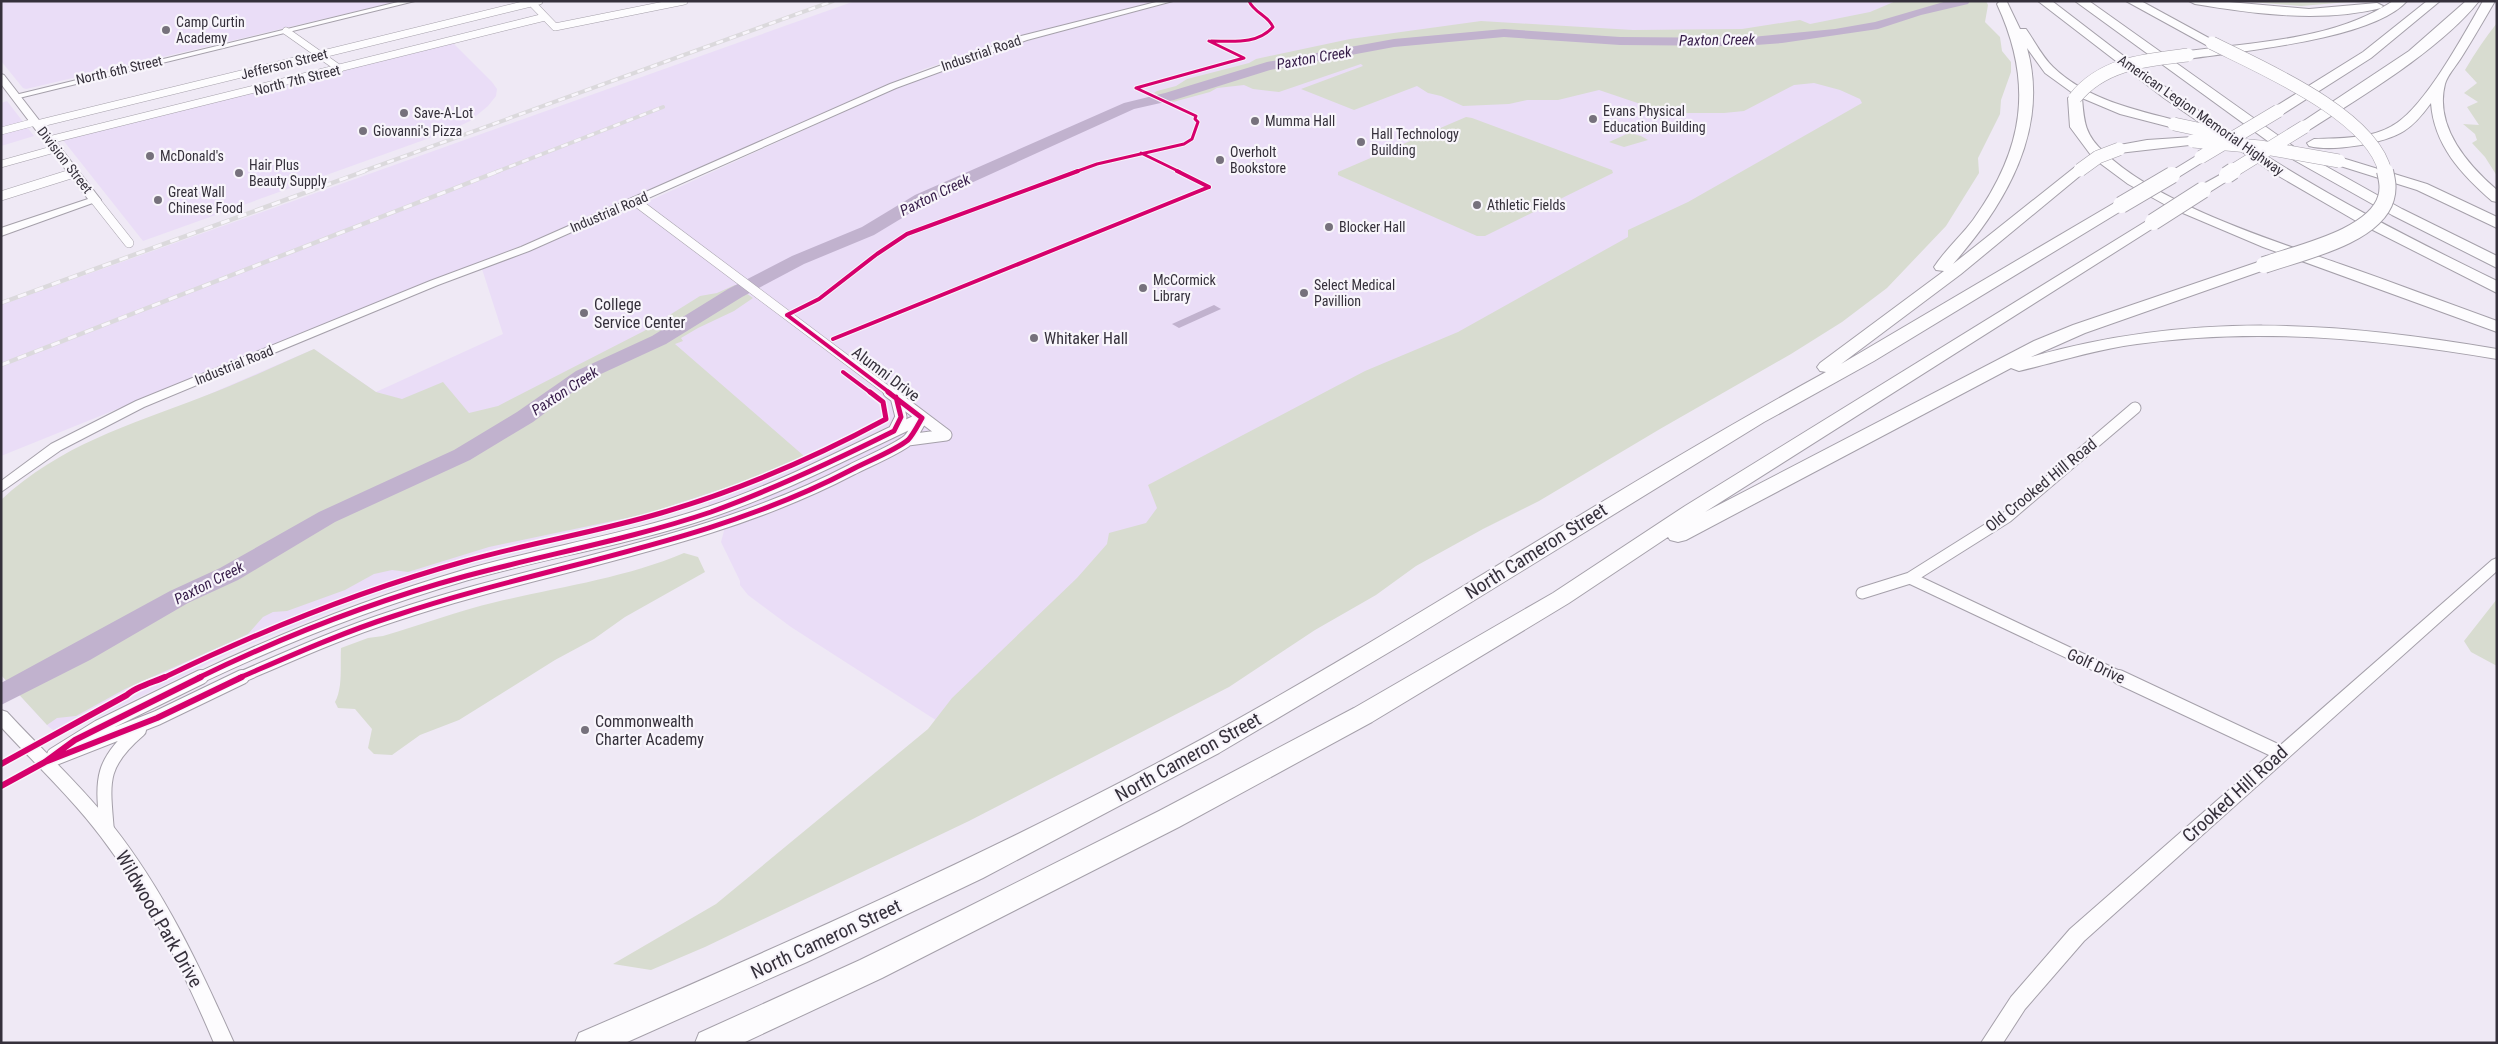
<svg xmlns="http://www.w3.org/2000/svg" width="2498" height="1044" font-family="'Roboto Condensed',sans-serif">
<rect width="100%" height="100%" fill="#efe9f5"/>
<path fill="#eaddf7" d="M1,1H400L26,89L23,88L1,61Z
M855,1H1162L1037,32L924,69L538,239L1,456V305Z
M1177,1H1970L1976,41L1018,773L791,627L748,595L740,585V581L721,542L724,531L708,503L654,520L450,570L358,601L236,650L74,729L56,732L49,727L1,675V500L12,490L205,396L314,349L376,392L503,334L482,269L625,212L900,86L975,57L1041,37Z
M453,43L492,82L497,89L496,96L488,106L470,121L449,131L143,241L63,140Z
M7,101L34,136L1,146V103Z"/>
<path fill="#d8dcd0" d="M1896,1H1986L1988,5L1985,22L2000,37L2002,51L2011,62V72L2001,100L2000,114L1978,158L1979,173L1946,226L1887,288L1842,322L1791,354L1660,429L1539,501L1483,529L1416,566L1376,595L1315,630L1229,687L969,821L705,947L651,970L613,964L716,904L928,729L952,698L1077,578L1107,544L1109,533L1146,523L1157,508L1148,485L1365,371L1458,332L1628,237V230L1688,202L1862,103L1860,99L1840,90L1814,83L1794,85L1744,111L1724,113H1667L1599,90L1558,100H1527L1509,104L1463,106L1441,96L1428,93L1417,86L1354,110L1301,89L1363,66L1361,64L1279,92L1253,89L1244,85L1217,88L1210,92L1173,102L1154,93L1157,91L1176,86L1187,79L1249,63L1256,59L1350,39L1481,21L1633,30L1742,29L1800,20L1810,24L1870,12Z
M2238,1H2360L2301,6Z
M2497,23V176L2485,157L2472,143L2477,140L2475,134L2463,124L2479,125L2467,107L2478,102L2464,93L2477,83L2465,70C2475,53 2485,38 2497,23Z
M1466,117L1472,118L1612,170L1613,173L1485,236H1477L1338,175V172Z
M1629,133L1641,136L1648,140L1624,147L1609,142Z
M735,285L753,298L734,311L698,328L681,338L683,341L675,344L804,456L746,481L646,514L489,547L408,572L392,570L374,574L345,590L287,611L273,612L263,617L248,634L235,640L125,689L76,716L57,718L47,725L1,675V500C60,445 129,425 202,397C240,383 277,365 314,349L376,392L402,399L443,382L469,413L498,406L644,331L700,296L717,293Z
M684,553L698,557L705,572L625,617L594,639L555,660L459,720L420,735L392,755L374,754L368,748L372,729L355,709L338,708L335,702C343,687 340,666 341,648L368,638L383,636C421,625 458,611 496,602C559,587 625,578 684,553Z
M2497,599V666L2471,652L2464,641Z"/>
<path fill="#c1b2ce" d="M1214,305L1221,309L1179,328L1172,324Z"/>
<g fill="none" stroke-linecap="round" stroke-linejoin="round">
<path fill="#c1b2ce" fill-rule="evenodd" d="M1947,1H1970L1968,4L1921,15L1878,29L1782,43L1742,46L1620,45L1504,37L1394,47L1270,70L1174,100L1134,109L927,203L874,235L804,264L742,297L666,344L590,379L533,422L470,460L335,522L238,580L188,603L90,660L1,705V683L170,591L220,568L319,512L454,450L517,412L576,371L652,336L728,289L792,256L862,227L915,195L1124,103L1165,93L1267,62L1394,39L1504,29L1620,37L1742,38L1835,29L1875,22Z"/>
<defs>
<path id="minor-far3" d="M530,1L555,27L684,1
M286,31L340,69
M37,124L539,1
M1,131L35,122
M49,140L545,17
M1,164L55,149"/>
<path id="minor-far2" d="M1,196L74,173
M95,200L129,243
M635,201L891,393"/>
<path id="minor-far1" d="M889,392L946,435
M894,431L901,417L896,397
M908,440L946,435
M1910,578L2122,678
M1862,593L1910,578L2007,517L2135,408
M199,678C285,637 374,602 466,575C547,552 630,539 710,512C784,487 851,451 922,418
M239,678C290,656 341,633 394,616C545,565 708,545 851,470C866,462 896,450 908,440C913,435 918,425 922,418"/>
<path id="minor" d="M2119,677L2281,753
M54,755L99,727L201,677
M45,762L157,718L242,677
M107,832C103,782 98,765 139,730"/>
<path id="tertiary" d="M402,1H415L15,99L11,96Z
M1160,1H1173L1027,40L896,88L529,251L438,285L144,407L61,450L1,492V481L51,444L136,401L430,281L521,247L890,84L1021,36Z
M2497,558V571L2084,941L2025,1009L2003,1043H1981L2011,997L2070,929L2492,560Z
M1,710L7,712C42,750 81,785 113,826C165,892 200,967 234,1043H214C183,970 149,900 101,837C71,797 34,763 1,727Z"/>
<path id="secondary" d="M1,74L4,75L101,200L1,236V228L88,199L1,84Z"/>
<path id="motorway" d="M2038,1H2052C2117,51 2182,102 2251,146C2329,197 2413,240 2497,281V293L2363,225L2270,171L2164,98Z
M2075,1H2089L2304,154L2402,209L2497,256V268L2392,215L2294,160Z
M2126,1H2141L2218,43L2216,46H2208Z
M2189,1H2218L2309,9L2377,3L2383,6L2381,8C2321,23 2255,14 2195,4Z
M2393,1H2407C2372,40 2240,51 2188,59L2182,55L2188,51C2256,42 2334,40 2393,1Z
M2427,1H2440L2371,58L2283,114H2273L2271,111L2273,108L2363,52Z
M2466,1H2479C2440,50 2362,96 2309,130H2299L2297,127L2299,124L2409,51Z
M2483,1H2495C2484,20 2473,39 2461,58C2456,66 2447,76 2445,84C2434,127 2468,165 2497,190V202L2492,201C2461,174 2434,145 2431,103C2423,114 2415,124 2404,131C2384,144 2332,152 2309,146L2307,143L2314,139C2340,138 2369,139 2392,126C2424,109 2464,34 2483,1Z
M1999,2H2007L2020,29H2026C2035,42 2042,56 2053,67C2086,99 2135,110 2179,121L2181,124L2174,128L2120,114L2082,98C2084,122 2085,135 2104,152C2158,204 2268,239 2340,264C2392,282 2444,302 2497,321V332L2263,247L2171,208L2128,184L2093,158L2070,127L2068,98L2074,94L2045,73L2027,48C2050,130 2005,205 1953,264L2075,167H2085L2087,170L1961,274L1841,364L2116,202H2126L2129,205L2126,208L1874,361L1764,422L1408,641L1219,753L983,878L807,962L625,1043H575L579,1033C790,942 1000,849 1202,739C1413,623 1614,488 1826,372L1820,371L1817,367L1820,363L1944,271L1936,270L1934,267C1945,250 1961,236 1973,220C2024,149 2034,84 1997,4Z
M2193,137L2198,138L2200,141L2198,144L2119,153L2112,149L2114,146L2147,140Z
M2201,153L2208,157L2206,160L2177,178H2167L2165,175Z
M2339,157L2427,184L2497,217V228L2417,190L2334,164L2332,161Z
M2227,171L2234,175L2232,178L2208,193H2198L2196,190L2198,187Z
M2153,217L2161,222L2158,225L1705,512L2034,341L2073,325L2264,260L2270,262L2272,265L2270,268L2085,333L2031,357C2190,312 2335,321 2497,349V359C2378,339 2258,327 2137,344C2097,349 2058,362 2019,371L2011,368L1686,540L1678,542L1670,540L1668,537L1569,603L1372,722L1179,827L882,978L743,1043H695L699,1033L860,960L958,912L1159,811L1354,708L1553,593L1685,506Z"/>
</defs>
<use href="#minor-far3" stroke="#a5a0aa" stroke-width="8"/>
<use href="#minor-far2" stroke="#a5a0aa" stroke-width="10"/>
<use href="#minor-far1" stroke="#a5a0aa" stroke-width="13"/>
<use href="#minor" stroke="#a5a0aa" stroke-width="16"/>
<use href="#tertiary" stroke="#a5a0aa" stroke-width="2"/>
<use href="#secondary" stroke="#a5a0aa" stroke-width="2"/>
<use href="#motorway" stroke="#a5a0aa" stroke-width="2"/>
<use href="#minor-far3" stroke="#fdfcfe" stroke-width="7"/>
<use href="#minor-far2" stroke="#fdfcfe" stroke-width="9"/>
<use href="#minor-far1" stroke="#fdfcfe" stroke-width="11"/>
<use href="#minor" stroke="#fdfcfe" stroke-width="14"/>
<use href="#tertiary" fill="#fdfcfe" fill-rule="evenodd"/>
<use href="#secondary" fill="#fdfcfe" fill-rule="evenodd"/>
<use href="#motorway" fill="#fdfcfe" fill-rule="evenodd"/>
<defs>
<path id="rail-far1" d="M361,172L833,1
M496,172L663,107"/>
<path id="rail" d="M1,303L365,171
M1,365L499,171"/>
</defs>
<use href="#rail-far1" stroke="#dbd9dc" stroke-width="4"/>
<use href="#rail" stroke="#dbd9dc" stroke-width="4.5"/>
<use href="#rail-far1" stroke="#f8f5fb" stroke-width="2.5" stroke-dasharray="7" stroke-linecap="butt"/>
<use href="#rail" stroke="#f8f5fb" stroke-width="3" stroke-dasharray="9" stroke-linecap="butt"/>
<defs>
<path id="motorway-bridge-far1" d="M2212,43C2260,67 2373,115 2385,172
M2075,98C2103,63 2146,60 2188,55
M2174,124L2216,133
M2193,141L2260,147L2339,161
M2201,157L2278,111
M2080,170L2098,157L2119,149
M2231,172L2304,127"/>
<path id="motorway-bridge" d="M2227,175L2233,171
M2121,205L2172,175
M2153,222L2203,190
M2264,265C2298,253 2375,237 2386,198C2389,188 2387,180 2385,171"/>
</defs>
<use href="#motorway-bridge-far1" stroke="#a5a0aa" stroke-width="14" stroke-linecap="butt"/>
<use href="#motorway-bridge" stroke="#a5a0aa" stroke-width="18" stroke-linecap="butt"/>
<use href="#motorway-bridge-far1" stroke="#fdfcfe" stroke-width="13"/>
<use href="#motorway-bridge" stroke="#fdfcfe" stroke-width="16"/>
<defs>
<path id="cycleway-far3" d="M1211,41C1232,41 1257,45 1273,27C1268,15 1254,13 1249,1
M1136,88L1244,58L1209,41
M1141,153L1180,172
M1075,172L1097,164L1184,144L1192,139L1198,122L1195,119L1196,116L1136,88"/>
<path id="cycleway-far2" d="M1177,171L1209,187
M787,315L819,299L877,254L907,234L1078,171
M787,315L890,393
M833,339L1209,187
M843,372L871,393"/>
<path id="cycleway-far1" d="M163,678C260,631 362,590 466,561C530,543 597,532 661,513C740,490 814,458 886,419L883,402L870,392
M198,678C284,636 374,601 466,576C548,554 631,539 711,512C774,489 834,461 894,431L901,417L896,397
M239,678C290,656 341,633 394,616C545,565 708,545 851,470C866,462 896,450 908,440C913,435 918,425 922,418L888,392"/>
<path id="cycleway" d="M45,762L157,718L242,677
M1,764L127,695C135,687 154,682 165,677
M1,786L45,762L75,740L201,677"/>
</defs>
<use href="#cycleway-far3" stroke="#f8f5fb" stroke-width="5"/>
<use href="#cycleway-far2" stroke="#f8f5fb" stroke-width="6"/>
<use href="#cycleway-far1" stroke="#f8f5fb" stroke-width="8"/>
<use href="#cycleway" stroke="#f8f5fb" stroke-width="9"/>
<use href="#cycleway-far3" stroke="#d6006c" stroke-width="3"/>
<use href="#cycleway-far2" stroke="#d6006c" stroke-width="4"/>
<use href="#cycleway-far1" stroke="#d6006c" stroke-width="5"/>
<use href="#cycleway" stroke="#d6006c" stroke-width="6"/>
</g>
<g fill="#76717c" stroke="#f8f5fb" stroke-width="2">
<circle cx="166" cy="30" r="5"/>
<circle cx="404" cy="113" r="5"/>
<circle cx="1593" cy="119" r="5"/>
<circle cx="1255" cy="121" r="5"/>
<circle cx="363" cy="131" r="5"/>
<circle cx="1361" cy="142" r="5"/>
<circle cx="150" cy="156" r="5"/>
<circle cx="1220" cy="160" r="5"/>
<circle cx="239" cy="173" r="5"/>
<circle cx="158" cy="200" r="5"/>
<circle cx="1477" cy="205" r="5"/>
<circle cx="1329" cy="227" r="5"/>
<circle cx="1143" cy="288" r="5"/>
<circle cx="1304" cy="293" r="5"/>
<circle cx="584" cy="313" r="5"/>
<circle cx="1034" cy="338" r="5"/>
<circle cx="585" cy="730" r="5"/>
</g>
<g text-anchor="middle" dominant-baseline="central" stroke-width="4.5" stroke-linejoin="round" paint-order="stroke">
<g font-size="14" fill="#35303b" stroke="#f8f5fb" text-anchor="start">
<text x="176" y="22">Camp Curtin<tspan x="176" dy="16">Academy</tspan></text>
<text x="1603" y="111">Evans Physical<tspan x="1603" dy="16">Education Building</tspan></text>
<text x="414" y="113">Save-A-Lot</text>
<text x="1265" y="121">Mumma Hall</text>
<text x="373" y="131">Giovanni's Pizza</text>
<text x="1371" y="134">Hall Technology<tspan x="1371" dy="16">Building</tspan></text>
<text x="1230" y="152">Overholt<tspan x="1230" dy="16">Bookstore</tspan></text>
<text x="160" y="156">McDonald's</text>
<text x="249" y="165">Hair Plus<tspan x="249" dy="16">Beauty Supply</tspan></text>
<text x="168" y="192">Great Wall<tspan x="168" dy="16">Chinese Food</tspan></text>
<text x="1487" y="205">Athletic Fields</text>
<text x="1339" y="227">Blocker Hall</text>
<text x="1153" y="280">McCormick<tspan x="1153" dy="16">Library</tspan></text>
<text x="1314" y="285">Select Medical<tspan x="1314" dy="16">Pavillion</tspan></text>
</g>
<g font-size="14" fill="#35303b" stroke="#f8f5fb">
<text transform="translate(981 53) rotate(-19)">Industrial Road</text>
<text transform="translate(284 64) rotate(-14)">Jefferson Street</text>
<text transform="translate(119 70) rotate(-13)">North 6th Street</text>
<text transform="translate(297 80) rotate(-14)">North 7th Street</text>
<text transform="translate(2201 115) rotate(35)">American Legion Memorial Highway</text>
<text transform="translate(65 160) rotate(52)">Division Street</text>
<text transform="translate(609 212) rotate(-23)">Industrial Road</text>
<text transform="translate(234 365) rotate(-22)">Industrial Road</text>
</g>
<g font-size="15" font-style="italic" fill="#351b48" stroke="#f8f5fb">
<text transform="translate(1717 40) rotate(-1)">Paxton Creek</text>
<text transform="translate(1314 58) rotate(-10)">Paxton Creek</text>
<text transform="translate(935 195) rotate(-26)">Paxton Creek</text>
<text transform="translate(565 391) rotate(-33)">Paxton Creek</text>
<text transform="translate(209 583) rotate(-27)">Paxton Creek</text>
</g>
<g font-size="16" fill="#35303b" stroke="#f8f5fb" text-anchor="start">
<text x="594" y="304">College<tspan x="594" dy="18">Service Center</tspan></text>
<text x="1044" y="338">Whitaker Hall</text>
<text x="595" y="721">Commonwealth<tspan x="595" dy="18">Charter Academy</tspan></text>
</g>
<g font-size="16" fill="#35303b" stroke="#f8f5fb">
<text transform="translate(886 374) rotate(37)">Alumni Drive</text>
<text transform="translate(2041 485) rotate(-39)">Old Crooked Hill Road</text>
<text transform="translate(2096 666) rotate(25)">Golf Drive</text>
</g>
<g font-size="19" fill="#35303b" stroke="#f8f5fb">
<text transform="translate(1536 551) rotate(-32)">North Cameron Street</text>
<text transform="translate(1188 757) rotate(-29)">North Cameron Street</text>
<text transform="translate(2235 794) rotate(-42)">Crooked Hill Road</text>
<text transform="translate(159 919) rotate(60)">Wildwood Park Drive</text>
<text transform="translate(826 939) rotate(-25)">North Cameron Street</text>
</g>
</g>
<rect width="2498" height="1044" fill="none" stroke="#35303b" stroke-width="5"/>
</svg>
